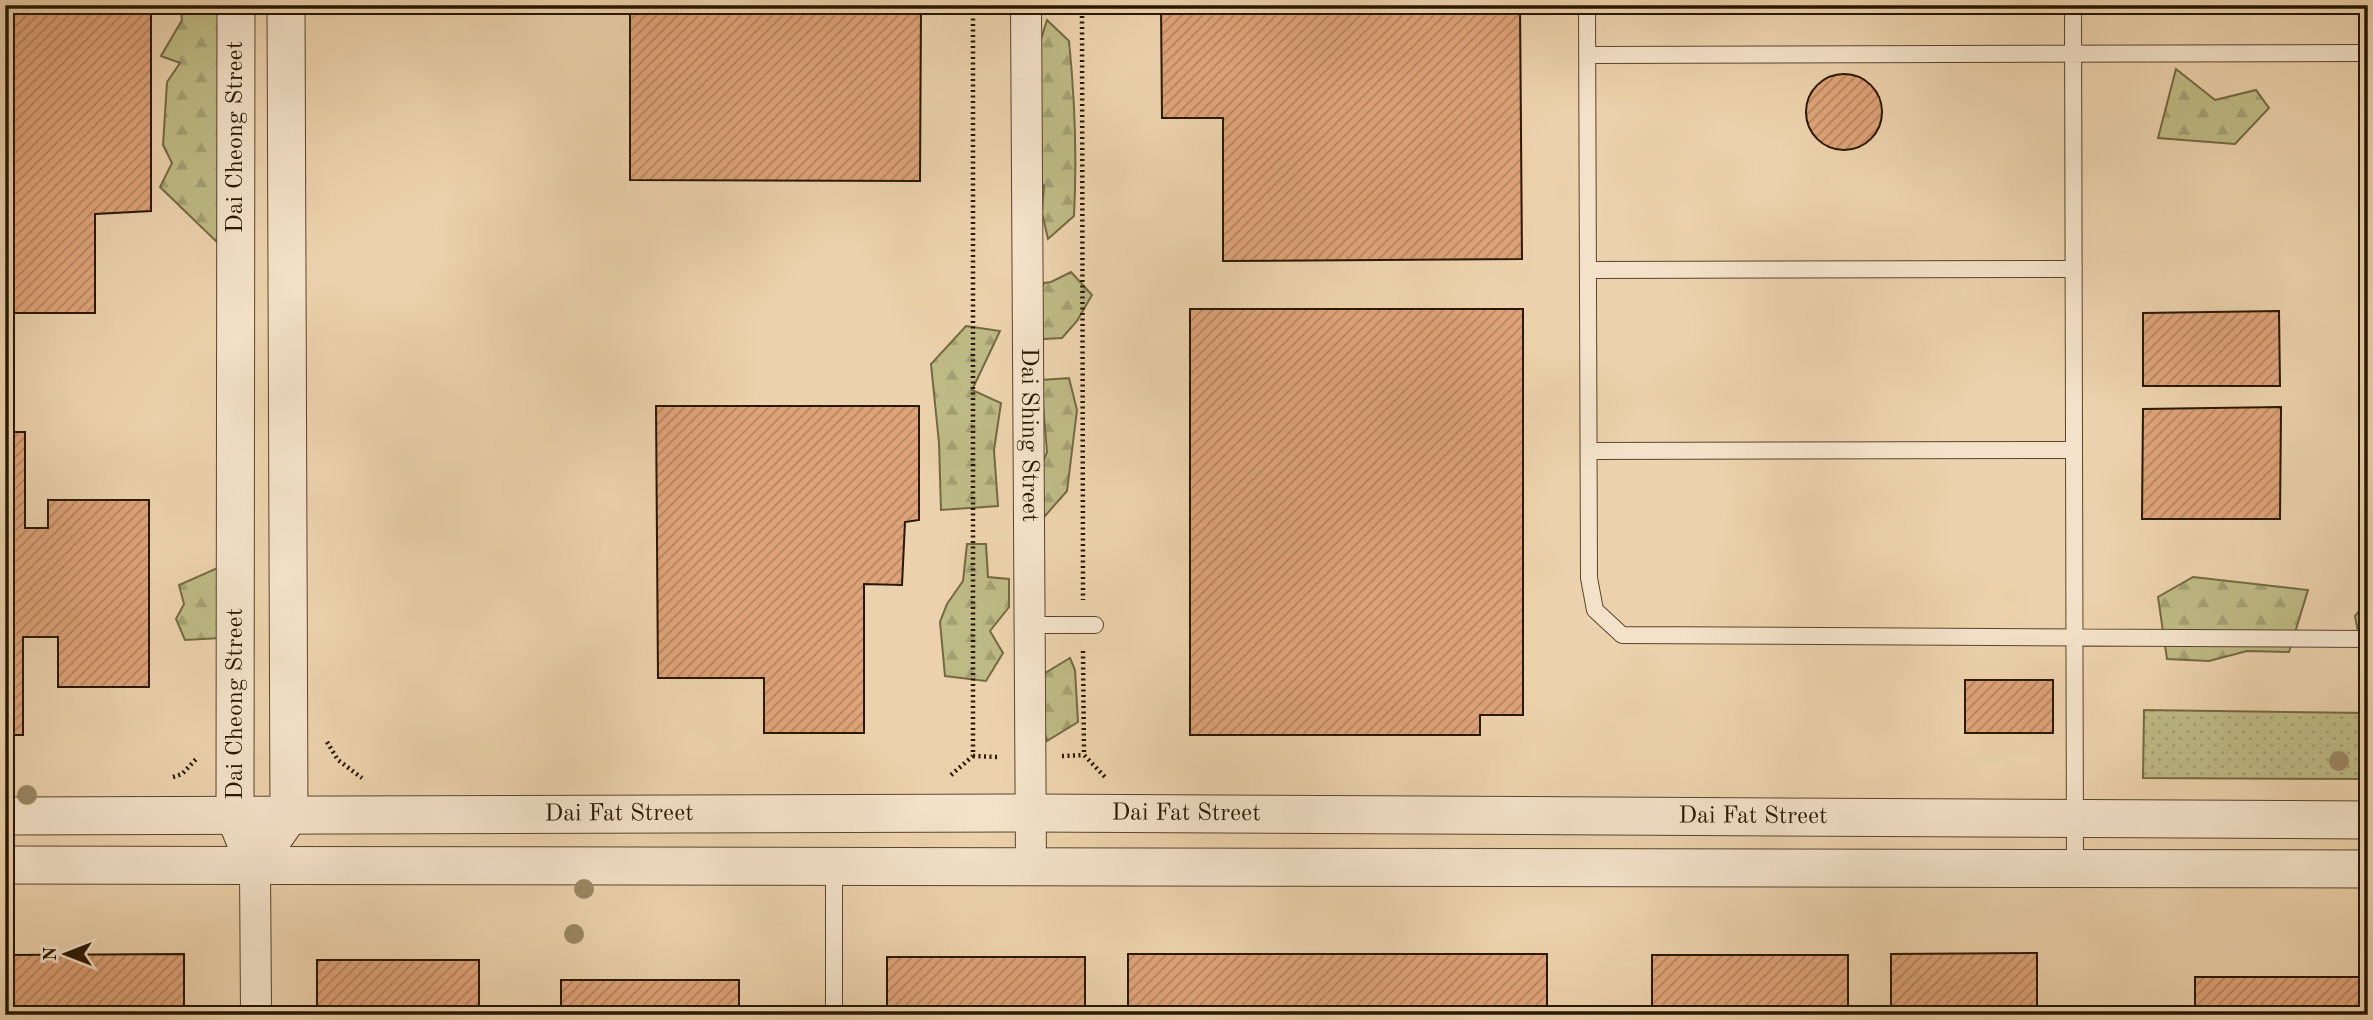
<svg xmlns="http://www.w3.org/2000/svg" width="2373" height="1020" font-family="'Old Standard TT',serif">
<defs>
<pattern id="grass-dots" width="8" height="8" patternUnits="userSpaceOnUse" patternTransform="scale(1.75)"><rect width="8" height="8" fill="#beba85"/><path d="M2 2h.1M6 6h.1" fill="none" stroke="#a39f71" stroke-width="1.8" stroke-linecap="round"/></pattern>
<pattern id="forest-firs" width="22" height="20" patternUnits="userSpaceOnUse" patternTransform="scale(1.75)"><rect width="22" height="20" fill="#beba85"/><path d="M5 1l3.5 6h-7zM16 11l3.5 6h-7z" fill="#a39f71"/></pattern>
<pattern id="building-hatch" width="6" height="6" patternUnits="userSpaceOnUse" patternTransform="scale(1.75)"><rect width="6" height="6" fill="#dea378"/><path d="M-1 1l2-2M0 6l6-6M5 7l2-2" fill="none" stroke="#b48460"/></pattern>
</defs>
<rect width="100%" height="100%" fill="#ecd2ac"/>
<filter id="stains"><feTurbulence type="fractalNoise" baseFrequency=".00286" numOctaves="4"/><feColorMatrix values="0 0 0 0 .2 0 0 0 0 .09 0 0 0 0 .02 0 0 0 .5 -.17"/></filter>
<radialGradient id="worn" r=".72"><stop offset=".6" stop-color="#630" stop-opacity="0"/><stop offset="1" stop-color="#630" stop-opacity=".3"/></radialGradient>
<path fill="url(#grass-dots)" stroke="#746942" stroke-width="2" d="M2144,710L2368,713V779L2143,778Z"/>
<path fill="url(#forest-firs)" stroke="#746942" stroke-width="2" d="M180,5H221L222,247L160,187L172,163L163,145L167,82L180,63L161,56L182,20Z
M1047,20L1069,41C1075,100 1077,157 1074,216L1048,239L1042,213L1044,186L1020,154L1033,65Z
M2176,69L2215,100L2256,90L2269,108L2235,144L2158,138Z
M1071,272L1092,295L1077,321L1062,338L1044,339L1031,310L1044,283L1051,282Z
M966,326L1000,331L972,390L1001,403L994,450L998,506L941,510L939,443L931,364Z
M1069,378L1077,410L1067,491L1044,517L1036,479L1047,452L1041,380Z
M967,544H986L988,577L1009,579V607L990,631L1003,653L986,681L945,676L940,622L947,604L963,581Z
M222,566L220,638L185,640L176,619L184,604L179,585Z
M2193,577L2308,590L2289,652L2247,651L2209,661L2167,659L2158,597Z
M2368,600V658H2363L2355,616Z
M1070,658L1075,670L1078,722L1047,741L1041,719L1037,678Z"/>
<path fill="url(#building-hatch)" stroke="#291800" stroke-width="2" d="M5,5H151V211L95,214V313H5Z
M630,5H921L920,181L630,180Z
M1161,5H1520L1522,259L1223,261V118H1162Z
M1806 112a38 38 0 1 1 76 0a38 38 0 1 1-76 0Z
M1190,309H1523V715H1480V735H1190Z
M2279,311L2280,386H2143V313Z
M656,406H919V520L905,522L902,585L864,584V733H764V678H658Z
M2281,407L2280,519H2142L2143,409Z
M5,432H25V528H48V500H149V687H58V637H23V735H5Z
M1965,680H2053V733H1965Z
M2037,953V1015H1891V954Z
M184,954V1015H5V955Z
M1128,954H1547V1015H1128Z
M1652,955H1848V1015H1652Z
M887,957H1085V1015H887Z
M317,960H479V1015H317Z
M2195,977H2368V1015H2195Z
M561,980H739V1015H561Z"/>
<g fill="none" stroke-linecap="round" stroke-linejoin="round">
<defs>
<path id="service" d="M1587,5L1589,578L1595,610L1622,635L2368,639
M2073,5L2075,869
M1588,55L2368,53
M1588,270L2074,269
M1589,451L2074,450
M1029,625H1095
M834,1015V866"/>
<g id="minor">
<path id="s1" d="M1026,5L1031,867"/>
<path d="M255,865L256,1015"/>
</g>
<g id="tertiary">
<path d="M236,5L235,816L244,838"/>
<path id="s2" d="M5,816L1030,813L2368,820"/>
<path d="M275,836L289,816L286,5"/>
<path d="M5,865L2368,869"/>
</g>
</defs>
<use href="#service" stroke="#5a462b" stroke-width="18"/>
<use href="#minor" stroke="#5a462b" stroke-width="32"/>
<use href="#tertiary" stroke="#5a462b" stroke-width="39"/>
<path stroke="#291800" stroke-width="4.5" stroke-dasharray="2 3.5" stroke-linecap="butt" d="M1082,5L1083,600
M1083,651L1084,755L1105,777
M327,742L338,760L362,778
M973,756L997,757
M1062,756L1084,755
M951,775L973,756V5
M173,777L182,774L198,757"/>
<use href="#service" stroke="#f3e2c9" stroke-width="16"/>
<use href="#minor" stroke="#f3e2c9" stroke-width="30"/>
<use href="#tertiary" stroke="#f3e2c9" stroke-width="37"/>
</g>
<g fill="#9a8763">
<circle cx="2339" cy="761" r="10"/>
<circle cx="27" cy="795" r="10"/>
<circle cx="584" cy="889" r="10"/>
<circle cx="574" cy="934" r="10"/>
</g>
<g text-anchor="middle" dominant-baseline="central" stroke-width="5" stroke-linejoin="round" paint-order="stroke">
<g font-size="24" fill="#291800" stroke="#f3e2c9">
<text transform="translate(236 137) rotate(-90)">Dai Cheong Street</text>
<text stroke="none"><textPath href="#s1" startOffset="430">Dai Shing Street</textPath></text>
<text transform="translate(236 704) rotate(-90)">Dai Cheong Street</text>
<text stroke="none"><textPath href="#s2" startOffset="1181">Dai Fat Street</textPath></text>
<text stroke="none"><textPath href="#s2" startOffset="614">Dai Fat Street</textPath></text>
<text stroke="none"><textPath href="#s2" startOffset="1748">Dai Fat Street</textPath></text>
</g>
</g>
<rect width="2373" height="1020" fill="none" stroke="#ecd2ac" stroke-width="28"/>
<rect x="7" y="7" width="2359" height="1006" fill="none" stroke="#291800" stroke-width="3.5"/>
<rect x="14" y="14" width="2345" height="992" fill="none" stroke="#291800" stroke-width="2"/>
<g transform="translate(66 954) rotate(270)" stroke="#f3e2c9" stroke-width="5" paint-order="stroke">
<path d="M0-5L12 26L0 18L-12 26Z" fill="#291800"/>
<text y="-10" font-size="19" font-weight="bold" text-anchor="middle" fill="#291800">N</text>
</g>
<rect width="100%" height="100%" filter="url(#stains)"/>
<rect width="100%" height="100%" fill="url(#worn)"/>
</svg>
